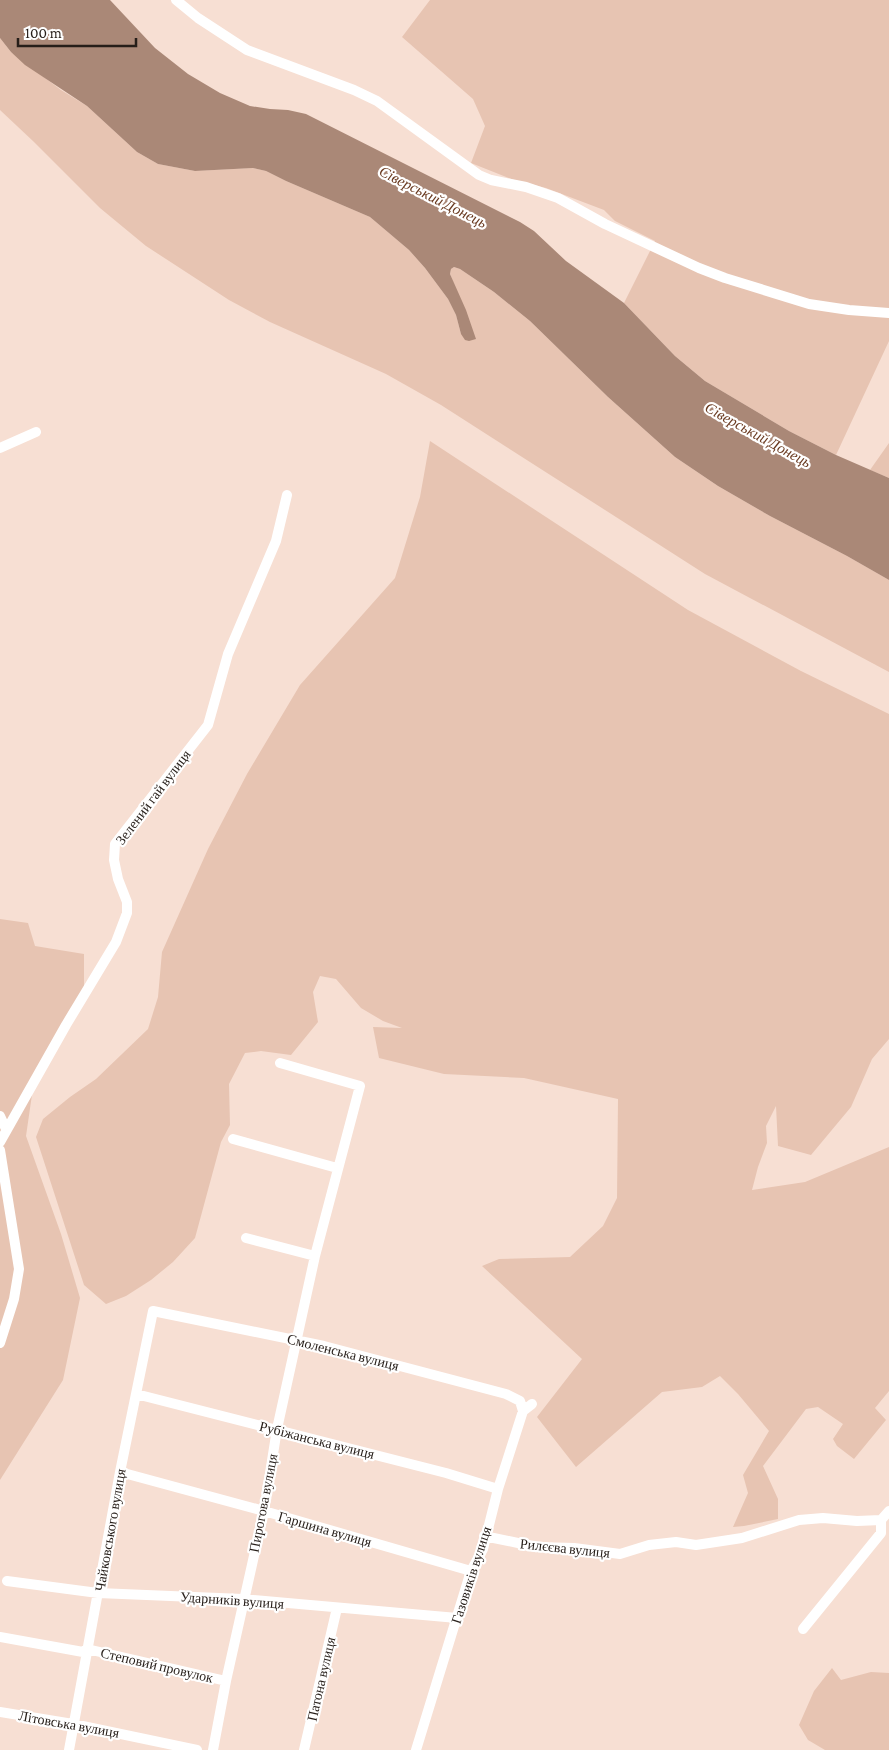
<svg xmlns="http://www.w3.org/2000/svg" width="889" height="1750" font-family="'Crimson Pro',serif">
<rect width="100%" height="100%" fill="#f7dfd3"/>
<path fill="#e7c4b2" d="M430,0H889V341L836,455L789,431L705,381L675,356L624,303L655,241L615,221L604,210L546,188L514,180L471,163L485,126L473,99L402,37Z
M0,38L11,52L61,90L87,106L137,152L158,164L195,171L253,168L266,171L286,181L370,217L409,250L425,268L448,299L456,315L461,334L457,292L450,274L451,269L454,267L460,269L494,292L530,321L608,397L675,457L718,486L770,516L847,556L889,580V672L705,574L441,405L386,374L270,322L229,300L146,246L100,208L34,142L0,110Z
M430,441L688,610L801,671L889,714V1039L872,1059L851,1107L811,1155L778,1146L776,1106L766,1126L767,1143L758,1167L752,1190L805,1182L889,1147V1391L875,1408L886,1420L854,1459L837,1446L833,1439L843,1424L818,1407L806,1409L763,1466L778,1499V1519L744,1526L733,1527L748,1493L743,1475L769,1431L738,1394L720,1376L702,1387L662,1392L576,1467L537,1417L582,1359L482,1266L499,1259L570,1257L603,1226L617,1198L618,1099L524,1078L444,1074L379,1058L373,1027L402,1028L383,1021L361,1008L336,979L320,976L313,992L318,1022L291,1055L261,1051L245,1053L229,1084L230,1125L221,1142L195,1238L173,1262L151,1280L126,1296L106,1304L84,1285L36,1137L43,1119L70,1097L96,1079L148,1029L158,997L162,952L208,849L247,774L300,685L395,578L420,497Z
M889,443V478L870,470Z
M0,919L28,923L35,946L84,954V990L35,1074L26,1136L61,1234L80,1298L63,1380L0,1480Z
M832,1668L841,1680L871,1672L889,1673V1750H825L808,1740L799,1725L814,1691Z"/>
<path fill="#a87" d="M0,0H110L155,48L188,74L220,93L250,106L270,109L288,110L306,114L520,222L534,231L566,261L624,303L675,356L705,381L789,431L836,455L889,478V580L847,556L770,516L718,486L675,457L608,397L530,321L494,292L460,269L454,267L451,269L450,274L466,310L476,339L469,341L465,340L461,334L456,315L448,299L425,268L409,250L370,217L286,181L266,171L253,168L195,171L158,164L137,152L87,106L25,65L11,52L0,38Z"/>
<g fill="none" stroke-linecap="round" stroke-linejoin="round">
<path stroke="#fff" stroke-width="10" d="M176,0L198,18L247,50L354,90L377,101L479,175L491,180L526,187L558,198L605,224L699,268L725,278L809,304L849,310L889,313
M0,448L36,432
M0,1116L6,1129
M233,1139L337,1168
M0,1142L66,1025L116,942L127,913V902L118,879L114,860L115,844L208,725L228,654L276,541L287,495
M0,1150L19,1269L14,1299L0,1343
M246,1238L315,1256
M136,1394L446,1473L498,1489
M120,1472L264,1511L471,1571
M484,1536L537,1547L574,1548L620,1554L649,1545L676,1542L696,1545L742,1538L799,1520L823,1518L857,1521L881,1520
M7,1581L98,1593L243,1599L457,1618
M803,1629L881,1533V1520L889,1511
M0,1637L83,1652L87,1649L226,1681
M0,1712L73,1724L197,1750
M69,1750L120,1472L153,1311L324,1346L506,1394L520,1401L523,1411
M213,1750L226,1681L264,1511L277,1429L315,1256L360,1086L280,1063
M304,1750L337,1608
M416,1750L471,1571L483,1549L498,1489L523,1411L532,1404"/>
</g>
<g text-anchor="middle" dominant-baseline="central" stroke-width="4.5" stroke-linejoin="round" paint-order="stroke">
<g font-size="14" fill="#261e19" stroke="#fff">
<text transform="translate(153 797) rotate(-53)">Зелений гай вулиця</text>
<text transform="translate(343 1352) rotate(14)">Смоленська вулиця</text>
<text transform="translate(317 1440) rotate(14)">Рубіжанська вулиця</text>
<text transform="translate(263 1503) rotate(-79)">Пирогова вулиця</text>
<text transform="translate(325 1529) rotate(16)">Гаршина вулиця</text>
<text transform="translate(110 1530) rotate(-80)">Чайковського вулиця</text>
<text transform="translate(565 1548) rotate(6)">Рилєєва вулиця</text>
<text transform="translate(471 1575) rotate(-72)">Газовиків вулиця</text>
<text transform="translate(232 1600) rotate(4)">Ударників вулиця</text>
<text transform="translate(157 1665) rotate(13)">Степовий провулок</text>
<text transform="translate(321 1679) rotate(-77)">Патона вулиця</text>
<text transform="translate(69 1724) rotate(10)">Літовська вулиця</text>
</g>
<g font-size="15" font-style="italic" fill="#6a3a20" stroke="#fff">
<text transform="translate(433 197) rotate(27)">Сіверський Донець</text>
<text transform="translate(758 435) rotate(29)">Сіверський Донець</text>
</g>
</g>
<path d="M18 38v8h118v-8" fill="none" stroke="#261e19" stroke-width="2.5"/>
<text x="25" y="38" font-size="15" fill="#261e19" stroke="#ffffff" stroke-width="4" paint-order="stroke">100 m</text>
</svg>
